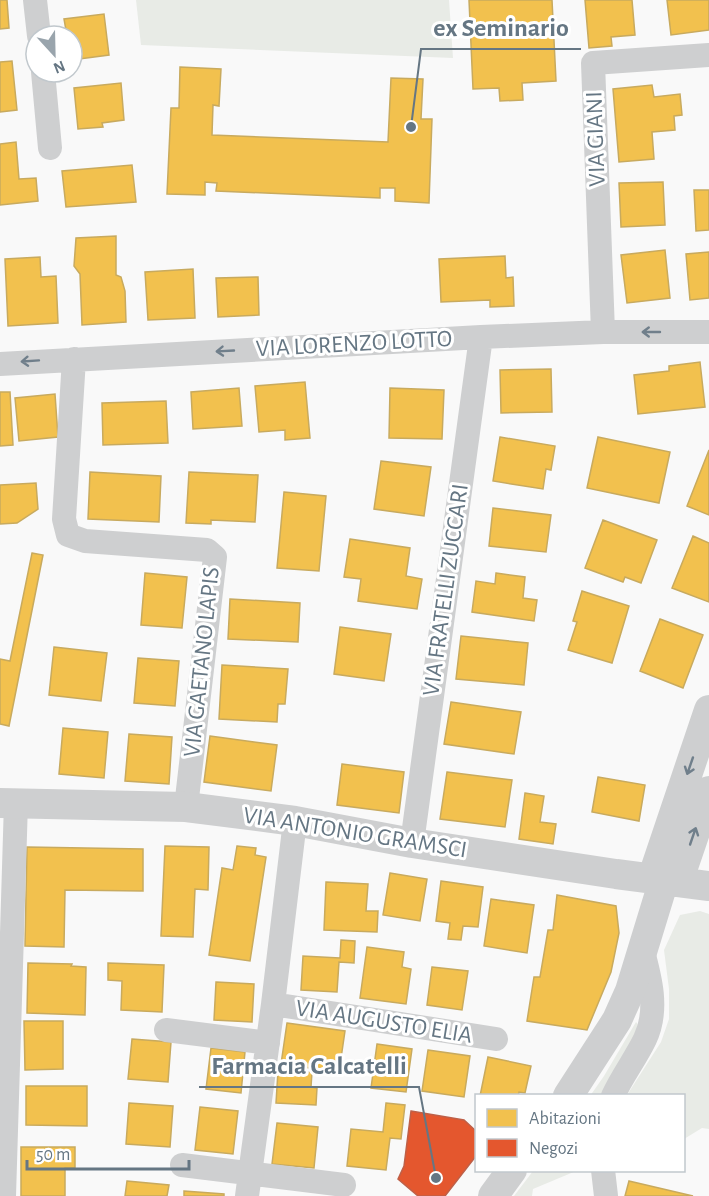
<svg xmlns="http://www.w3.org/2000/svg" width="709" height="1196" font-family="'Alegreya Sans',sans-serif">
<rect width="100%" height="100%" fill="#f9f9f9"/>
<path fill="#e8ebe6" d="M136,0H449L453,58L141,45Z
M700,911L709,914V1129L702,1128L684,1139V1096L627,1095L661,1042L669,1019V989L664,950L680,915Z
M636,1022L640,1027L601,1095L590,1096L604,1076Z
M533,1171V1170L576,1171L533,1189L532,1196H514Z"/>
<path fill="#f2c14e" stroke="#c8aa5e" stroke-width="1.5" d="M0,0H7L9,28L0,29Z
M469,0H552L556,81L522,83L523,100L500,101L499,88L473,89Z
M585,0H632L635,35L611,37L612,46L589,48Z
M667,0H709V30L671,35Z
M104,14L109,55L72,60V36H67L64,19Z
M12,61L17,110L0,112V62Z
M180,67L221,69L219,106L213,105L212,135L388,142L391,78L423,79L421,119H432L429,203L395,201V188H380V198L216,191L217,183L205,182V195L167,194L171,108H179Z
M121,83L124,120L102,123L103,127L78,129L74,88Z
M652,85L654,97L680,94L682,115L674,116L675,130L652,132L654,159L619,162L613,89Z
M16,142L19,179L36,178L38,201L0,205V144Z
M132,165L136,202L66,207L62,171Z
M663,182L665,225L621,227L619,183Z
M694,190H709V230L696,231Z
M116,236V275L121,277L125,291L126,322L82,325L80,274L74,266L76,238Z
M665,250L670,298L627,303L621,255Z
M709,252V298L690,300L686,254Z
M505,256L506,278L513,277L514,306L490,307V300L441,302L439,259Z
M40,257L41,277L56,276L58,323L8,326L5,259Z
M193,269L195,318L148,320L145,272Z
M258,277L259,315L218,317L216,278Z
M700,362L705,407L638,414L634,375L669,371V366Z
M551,369L552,412L501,413L500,370Z
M305,382L310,438L285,440V430L259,432L255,386Z
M239,388L242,426L193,429L191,392Z
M390,388L444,390L442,439L389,438Z
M0,392H10L13,445L0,446Z
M55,394L58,437L19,441L15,398Z
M166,401L168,443L103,445L102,403Z
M500,437L555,446L551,470L546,469L543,489L493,481Z
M598,437L670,452L659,503L587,488Z
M709,450V515L687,506Z
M381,461L431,467L424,516L374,509Z
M90,472L161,476L159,522L88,519Z
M189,472L258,475L255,522L211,520V524L186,523Z
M36,483L38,509L17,523L0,524V485Z
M284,492L326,496L319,571L277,568Z
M493,508L551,515L546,552L489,546Z
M603,520L657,540L641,583L625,577L623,582L585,568Z
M693,536L709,543V602L672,588Z
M350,539L410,548L406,576L422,579L417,609L358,601L361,579L344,577Z
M32,553L43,555L9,726L0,724V659L10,661Z
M145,573L187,577L182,628L141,625Z
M496,573L525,577L523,598L537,600L534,621L472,612L476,581L495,584Z
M582,591L629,606L612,663L568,650L577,622L573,621Z
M230,599L300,603L298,642L228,639Z
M660,619L703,635L683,688L640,671Z
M340,627L391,634L384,681L334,674Z
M461,636L528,643L524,685L456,679Z
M54,647L107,653L101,701L49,695Z
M138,658L179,661L175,706L134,703Z
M222,665L288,669L285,704H278L277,722L219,719Z
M451,702L521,712L514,754L444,744Z
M63,728L108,732L104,778L59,774Z
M129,734L172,737L169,784L125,781Z
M210,736L277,745L271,791L204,782Z
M342,764L404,772L399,813L337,805Z
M447,772L512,780L505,827L440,819Z
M598,777L645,785L639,821L592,812Z
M525,793L544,796L540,822L556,824L553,844L519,839Z
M165,846L209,847L208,890L195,889L193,937L161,936Z
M237,846L256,848L255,855L266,857L250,961L209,955L222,868L233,870Z
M27,847L143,849V891L65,890L64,947L25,946Z
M390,873L427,879L420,921L383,915Z
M441,881L483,887L478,927L463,926L461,940L448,939L450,923L436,921Z
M326,882L368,884L366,911H378L377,932L324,930Z
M557,895L616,906L619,933L611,972L587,1030L527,1021L534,977H540L548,930H553Z
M491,899L534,905L527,953L484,946Z
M341,940L355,941L354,963L339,962L337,992L301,990L303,956L340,958Z
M367,947L404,952L402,967L411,969L406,1004L360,998Z
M28,963L72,964L71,966L86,967L85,1015L27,1013Z
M108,963L164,965L162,1012L121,1010L122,981L108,980Z
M432,967L468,971L462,1010L427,1005Z
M216,982L254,984L252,1022L214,1020Z
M24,1021H63V1069L25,1070Z
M287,1023L345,1031L339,1072L281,1064Z
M132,1039L171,1042L168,1082L128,1079Z
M377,1044L412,1049L406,1092L371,1088Z
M211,1048L245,1052L241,1093L206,1089Z
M428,1050L470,1056L464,1097L422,1091Z
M488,1057L531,1066L525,1093L519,1092L518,1096H480Z
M278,1071L312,1072L311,1087L317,1088L316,1105L276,1103Z
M26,1086H87V1126L26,1125Z
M129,1103L173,1106L170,1147L126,1144Z
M386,1103L405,1105L401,1139L390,1138L386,1170L347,1166L351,1129L383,1132Z
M200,1107L238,1111L233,1154L195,1150Z
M277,1123L318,1127L314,1168L272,1164Z
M21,1147H75V1168H65V1196H21Z
M127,1181L169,1185L167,1196H125Z
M629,1181L693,1196H625Z
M184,1191L224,1194V1196H184Z"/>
<path fill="#e4572e" stroke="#be6048" stroke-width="1.5" d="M411,1111L464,1120L476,1131V1156L445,1196H418L398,1179L404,1166Z"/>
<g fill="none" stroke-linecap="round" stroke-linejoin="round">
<path stroke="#cecfd0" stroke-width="24" d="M35,0L39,36
M43,72L50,148
M603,332L593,63L709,55
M74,359L64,519L68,535L85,541L207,550L215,557L186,807
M0,364L481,337L603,332H709
M412,843L481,337
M273,1004L496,1039
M166,1030L268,1043
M613,1096C622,1076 636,1058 645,1039C659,1010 650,977 642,948
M182,1165L344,1185
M603,1170L606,1196
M4,1196L16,802
M247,1196L273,1004L295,821"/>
<path stroke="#cecfd0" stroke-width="30" d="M0,803L186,807L295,821L412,843L616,874L709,886
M652,879L709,710
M678,882L709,791
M568,1096L617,1020L630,991L664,880
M493,1196L512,1170"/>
</g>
<defs><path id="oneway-shaft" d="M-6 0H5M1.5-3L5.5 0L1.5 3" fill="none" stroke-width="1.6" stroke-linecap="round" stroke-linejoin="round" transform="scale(1.5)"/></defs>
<g stroke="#707f8b">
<use href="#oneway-shaft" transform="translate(651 332) rotate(-180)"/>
<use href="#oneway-shaft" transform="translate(225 351) rotate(177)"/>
<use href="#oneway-shaft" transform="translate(30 361) rotate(176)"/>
<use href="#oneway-shaft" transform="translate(690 766) rotate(109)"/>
<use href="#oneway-shaft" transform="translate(693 836) rotate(-71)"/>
</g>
<g text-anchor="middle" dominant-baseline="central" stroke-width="6" stroke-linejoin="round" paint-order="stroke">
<g font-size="24" fill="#657683" stroke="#fff">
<text transform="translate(596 139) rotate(-92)">VIA GIANI</text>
<text transform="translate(354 344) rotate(-3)">VIA LORENZO LOTTO</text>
<text transform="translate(446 590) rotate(-82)">VIA FRATELLI ZUCCARI</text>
<text transform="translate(202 662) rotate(-84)">VIA GAETANO LAPIS</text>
<text transform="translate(355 833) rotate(9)">VIA ANTONIO GRAMSCI</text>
<text transform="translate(384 1022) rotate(9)">VIA AUGUSTO ELIA</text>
</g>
</g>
<path fill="none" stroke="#657683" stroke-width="2" d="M411 127L421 49H581M436 1178L419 1087H199"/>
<g fill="#657683" stroke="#fff" stroke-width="2">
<circle cx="411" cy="127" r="6"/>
<circle cx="436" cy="1178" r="6"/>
</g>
<g font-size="26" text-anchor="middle" font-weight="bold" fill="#657683" stroke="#fff" stroke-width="6" stroke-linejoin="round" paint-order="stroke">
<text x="501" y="36">ex Seminario</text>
<text x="309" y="1074">Farmacia Calcatelli</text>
</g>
<rect x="475" y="1094" width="210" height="78" fill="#ffffff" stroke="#c1c8cd" stroke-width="1.5"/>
<rect x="487" y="1109" width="30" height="18" fill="#f2c14e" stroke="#c1c8cd" stroke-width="1.5"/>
<text x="529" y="1124" font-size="18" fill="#657683">Abitazioni</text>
<rect x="487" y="1139" width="30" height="18" fill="#e4572e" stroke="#c1c8cd" stroke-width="1.5"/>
<text x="529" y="1154" font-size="18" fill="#657683">Negozi</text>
<g transform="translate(54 54) rotate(158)"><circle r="28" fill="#ffffff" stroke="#c1c8cd" stroke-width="1.5"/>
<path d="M0-4.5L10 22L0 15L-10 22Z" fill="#99a4ac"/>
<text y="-9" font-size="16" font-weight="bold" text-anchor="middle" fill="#657683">N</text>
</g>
<path d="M27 1160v9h162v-9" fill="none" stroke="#657683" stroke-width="3"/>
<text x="36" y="1160" font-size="18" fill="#657683" stroke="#ffffff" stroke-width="4.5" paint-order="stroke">50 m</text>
</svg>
